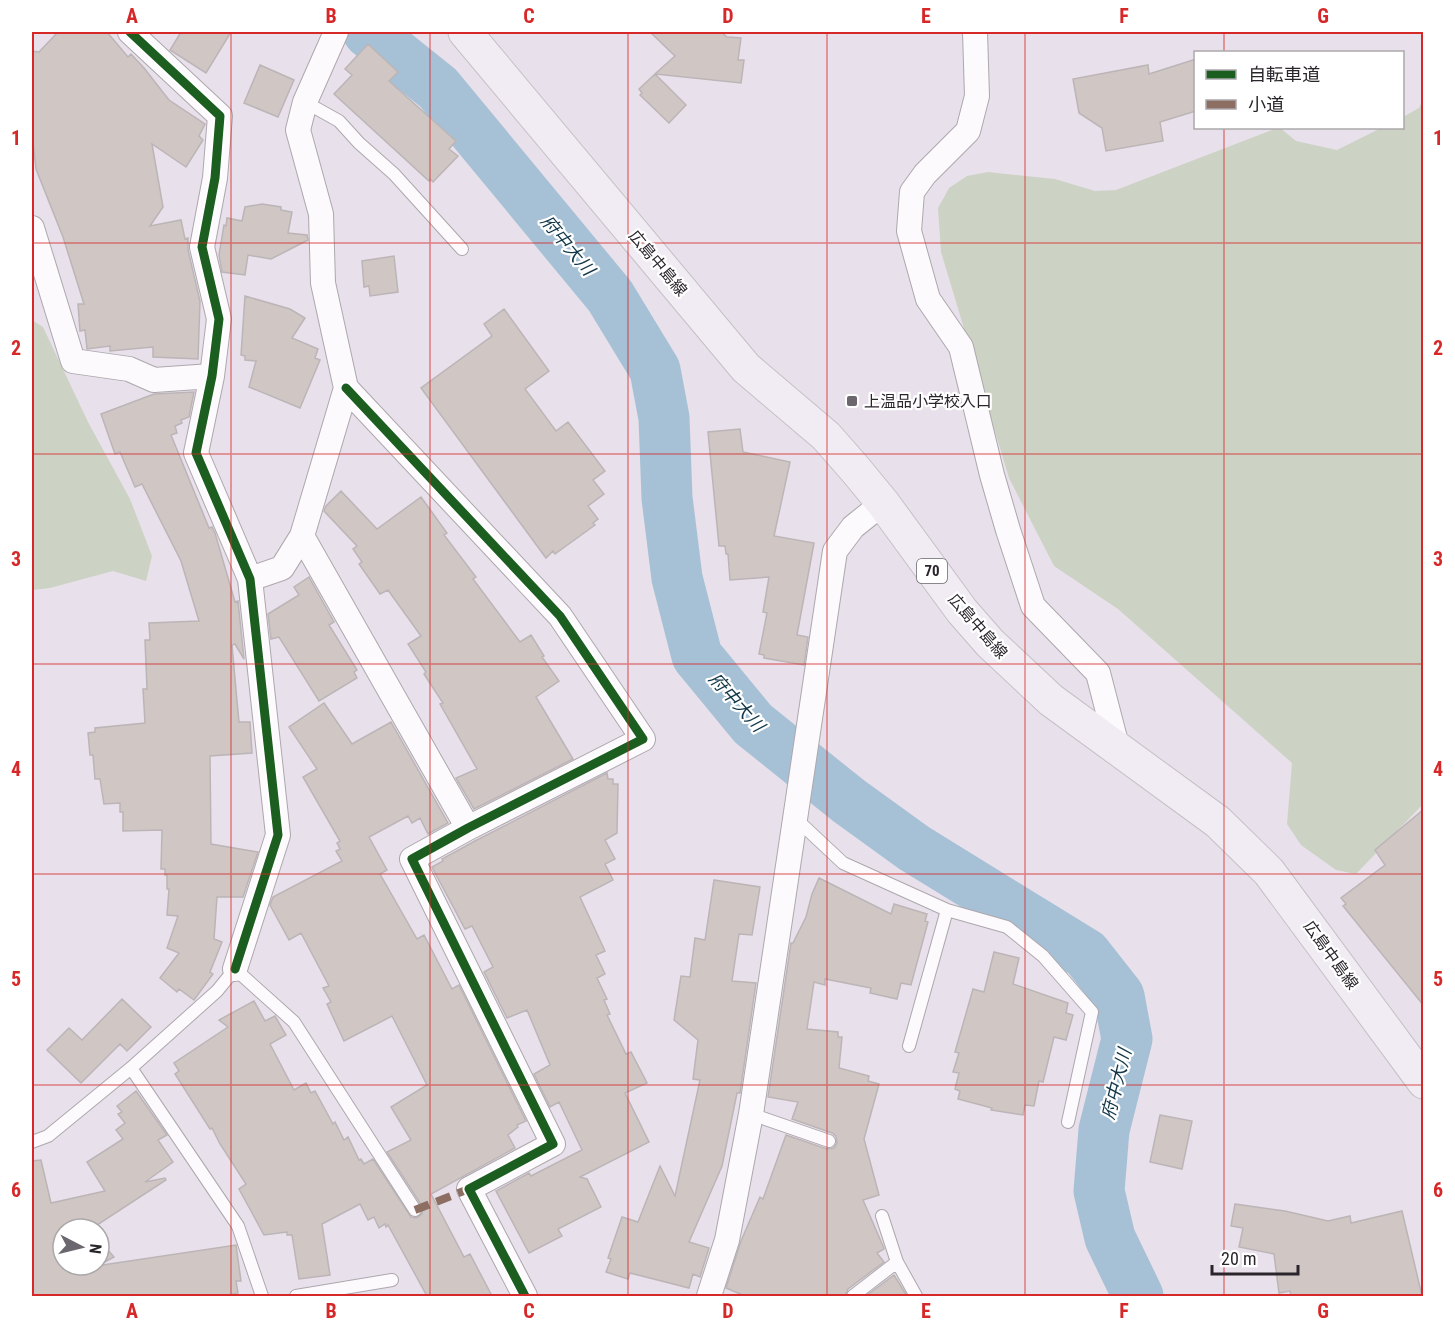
<svg xmlns="http://www.w3.org/2000/svg" width="1455" height="1328" font-family="'Roboto Condensed','Noto Sans JP',sans-serif">
<rect width="100%" height="100%" fill="#e8e0ea"/>
<path fill="#ccd3c4" d="M1423,100V804L1356,874L1336,870L1301,845L1287,824L1292,763L1118,609L1054,566L1009,478L941,252L938,208L949,188L967,176L988,172L1055,179L1095,191L1116,190L1277,128H1280L1296,141L1337,150L1381,128H1402L1403,117L1419,108Z
M32,320L43,327L88,422L130,499L152,556L146,581L113,571L50,588L32,590Z"/>
<g fill="none" stroke-linecap="round" stroke-linejoin="round">
<path stroke="#a6c1d6" stroke-width="51" d="M368,32L438,88L610,296L655,370L664,418L667,498L677,578L697,656L753,724L849,801L914,848L1086,954L1119,996L1127,1039L1104,1130L1099,1191L1110,1238L1138,1296"/>
</g>
<path fill="#d0c6c4" stroke="#bbb5b7" stroke-width="1.5" d="M58,32H107L128,57L131,54L144,68L169,100L205,124L199,136L203,140L186,167L152,144L163,207L150,226L181,220L185,239L188,238V250L200,301L198,359L153,357V347L110,351V346L87,349L85,330L80,331L78,304H84L63,237L36,169L32,134V51L39,52Z
M181,32H231L206,73L170,50Z
M650,32H721L727,37L741,38L738,60H744L741,83L655,74L675,56Z
M368,44L398,72L389,81L456,141L449,149L458,156L433,182L430,179L429,181L334,94L352,75L345,69Z
M1196,59V111L1160,122L1163,141L1106,151L1102,128L1079,113L1073,79L1148,65L1149,74Z
M260,65L294,80L278,117L244,103Z
M655,74L686,105L669,123L640,95L642,93L639,89Z
M262,204L281,207V210L292,212L288,233L307,235L308,240L271,259L248,255L245,275L222,272L219,255L224,225L226,226L227,218L242,221L245,207Z
M394,256L398,292L370,296L369,286L364,287L362,261Z
M245,296L290,309L305,318L292,338L318,349L315,358L320,360L300,408L249,387L256,361L245,360V356L241,355Z
M504,309L549,371L525,389L556,431L568,422L605,471L593,480L604,494L588,506L598,519L593,523L595,525L555,554L553,551L546,558L421,388L492,336L484,324Z
M194,392L189,417L181,420L182,423L175,426L177,433L171,435L209,528L212,527L215,533L235,602L238,601L244,659L235,644L232,645L237,701L239,722H250L252,753L210,756L211,844L258,852L243,897H217L214,939L222,942L210,972L213,974L194,1000L179,989L177,992L160,978L179,953L167,948L178,916L167,915L169,889H167V875H165V869H161L162,830L123,831V812H120V803L104,804L100,779H95L93,755H90L88,733L95,732V728L145,723L143,689H147L145,640H150L149,623L199,621L181,561L142,484L135,487L120,452L115,454L101,414L154,394Z
M740,429L743,452L790,462L774,536L814,543L797,635L808,637L804,665L764,658V655L759,654L767,613L763,612L769,577L730,580L728,554H726L725,546H719L708,432Z
M341,491L377,529L421,497L447,533L444,535L476,577L473,579L520,642L531,635L544,656L542,657L559,681L536,697L573,759L474,809L456,778L477,769L440,704L443,703L424,674L426,672L408,644L421,636L388,590L380,594L359,564L362,562L353,549L357,546L324,511L326,506Z
M309,577L334,622L329,625L357,670L354,672L357,678L319,701L279,637L271,639L268,614L299,595L294,587Z
M324,703L352,744L391,722L448,823L428,834L420,818L412,823L408,816L369,837L387,870L380,874L417,939L424,935L452,989L459,985L526,1121L517,1125L518,1127L508,1135L515,1148L431,1194L464,1257L470,1254L492,1296H427L388,1225L386,1227L385,1224L379,1228L374,1217L368,1220L360,1204L322,1224L330,1275L299,1279L292,1235H287V1232L264,1235L239,1189L246,1184L220,1144L212,1128L210,1129L175,1074L179,1071L174,1063L228,1027L219,1020L254,1001L265,1021L275,1016L286,1035L270,1044L294,1090L306,1083L311,1093L315,1091L333,1124L335,1122L344,1140L348,1137L359,1160L361,1159L364,1164L373,1159L411,1217L416,1218L422,1214V1206L387,1152L411,1140L391,1107L427,1085L392,1016L344,1041L327,1004L331,1002L323,988L329,986L301,933L289,940L270,905L273,897L342,861L336,851L340,849L337,843L340,841L303,777L317,769L289,727Z
M607,773L608,779H613V784H618L617,833L605,840L615,859L605,864L613,880L580,897L605,951L596,955L605,974L597,978L607,999L604,1000L610,1014L607,1015L626,1054L631,1052L647,1083L625,1093L649,1142L580,1177L587,1179L601,1207L558,1229L562,1236L529,1253L496,1191L529,1173L531,1176L582,1150L559,1102L550,1107L534,1074L550,1065L527,1010L507,1018L484,972L493,967L472,926L465,929L432,867L443,861L442,859L475,841Z
M1424,809V1006L1343,906L1346,904L1341,898L1385,865L1375,850Z
M819,878L891,914L894,904L927,914L925,921L928,922L911,985L901,983L897,999L870,993L871,988L825,979V985L814,982L807,1029L838,1032V1037H842L839,1068L869,1076L868,1081L879,1084L864,1139L879,1195L863,1200L883,1246L884,1249L877,1253L884,1262L848,1289L845,1296H745L726,1288L741,1241L760,1197L763,1199L786,1135L827,1149L834,1148L837,1143L836,1136L832,1133L792,1119L798,1102L768,1097L791,943H793L806,917L812,894Z
M714,880L760,887L752,935L739,934L732,981L756,983L740,1093H737L722,1166L689,1242L709,1248L700,1277L693,1274L689,1288L630,1273L628,1279L606,1272L611,1259L608,1258L622,1217L638,1222L660,1166L675,1196L700,1080L693,1079L698,1040L674,1020L681,976L690,977L695,938L705,940Z
M994,952L1019,958L1013,984L1068,1003L1066,1013L1073,1015L1066,1040L1054,1037L1043,1082L1039,1081L1034,1106L1025,1105L1023,1115L991,1110L992,1108L958,1099L960,1091L955,1089L959,1073L953,1072L959,1053L955,1052L973,989L984,992Z
M122,999L151,1027L127,1051L120,1044L81,1083L47,1050L69,1028L82,1040Z
M136,1091L167,1135L158,1140L173,1162L145,1182L165,1178L166,1180L91,1229H63V1265H98L96,1266L236,1245L241,1281H236L238,1293L223,1296H32V1161L41,1160L51,1203L105,1191L87,1162L123,1139L116,1130L125,1123L118,1114L122,1112L117,1106Z
M1160,1115L1192,1121L1182,1169L1150,1162Z
M1235,1204L1285,1211L1328,1221L1350,1216L1351,1223L1402,1211L1422,1296H1291L1290,1291L1279,1293L1274,1254L1239,1247L1243,1228L1231,1226Z
M99,1240L114,1257L99,1265Z
M894,1275L907,1296H866Z"/>
<g fill="none" stroke-linecap="round" stroke-linejoin="round">
<defs>
<path id="lane" d="M305,102L339,121L359,143L394,174L462,249
M795,818L843,863L947,910L1007,927L1043,956L1092,1012L1068,1122
M909,1046L947,910
M131,1068L238,1226L262,1296
M751,1114L829,1141
M32,1142L48,1136L131,1068L217,991L235,969L294,1022L415,1210
M882,1216L897,1262L916,1296
M296,1296L392,1280
M853,1296L897,1262"/>
<path id="street" d="M130,32L220,116L215,178L202,247L219,319L212,376L196,453L250,579L278,835L235,969
M975,32L977,96L968,131L925,174L912,192L909,231L928,299L961,347L992,475L1008,530L1033,606L1098,673L1118,750
M32,228L73,361L129,369L154,380L212,376
M346,388L560,616L643,739L468,828L412,859L553,1144L469,1189L525,1296
M302,536L468,828
M250,579L282,568L302,536L346,388L323,283L321,214L298,130L305,102L336,32
M709,1296L727,1240L751,1114L835,551L853,527L883,503"/>
<path id="primary" d="M465,32L746,368L826,436L855,469L883,503L962,611L990,643L1051,700L1218,822L1269,872L1424,1082"/>
</defs>
<use href="#lane" stroke="#ada7ae" stroke-width="14"/>
<use href="#street" stroke="#ada7ae" stroke-width="26"/>
<use href="#primary" stroke="#c4c0c5" stroke-width="35"/>
<use href="#lane" stroke="#fcfafc" stroke-width="12"/>
<use href="#street" stroke="#fcfafc" stroke-width="24"/>
<use href="#primary" stroke="#f1ecf4" stroke-width="33"/>
<path stroke="#8d6e63" stroke-width="8" stroke-dasharray="15 8" stroke-linecap="butt" d="M415,1210L469,1189"/>
<defs>
<path id="cycleway" d="M130,32L220,116L215,178L202,247L219,319L212,376L196,453L250,579L278,835L235,969
M346,388L560,616L643,739L468,828L412,859L553,1144L469,1189L525,1296"/>
</defs>
<use href="#cycleway" stroke="#fff" stroke-width="13"/>
<use href="#cycleway" stroke="#1b5e20" stroke-width="9"/>
</g>
<path fill="none" stroke="#d62828" stroke-width="1.5" stroke-opacity="0.55" d="M231,32V1296M430,32V1296M628,32V1296M827,32V1296M1025,32V1296M1224,32V52M1224,128V1296M32,243H1424M32,454H1424M32,664H1424M32,874H1424M32,1085H1424"/>
<rect fill="#6c666e" stroke="#fff" stroke-width="2" x="846" y="395" width="12" height="12" rx="3"/>
<g text-anchor="middle" dominant-baseline="central" stroke-width="4.5" stroke-linejoin="round" paint-order="stroke">
<rect fill="#fff" stroke="#6a666b" stroke-width="1.5" x="917" y="559" width="30" height="24" rx="4.5"/>
<g font-size="15" font-weight="bold" fill="#2a252b">
<text x="932" y="571">70</text>
</g>
<g font-size="16" fill="#2a252b" stroke="#fff">
<text transform="translate(658 263) rotate(50)">広島中島線</text>
<text transform="translate(978 626) rotate(49)">広島中島線</text>
<text transform="translate(1331 955) rotate(54)">広島中島線</text>
</g>
<g font-size="16" fill="#2a252b" stroke="#fff" text-anchor="start">
<text x="864" y="401">上温品小学校入口</text>
</g>
<g font-size="18" font-style="italic" fill="#113749" stroke="#fff">
<text transform="translate(568 245) rotate(50)">府中大川</text>
<text transform="translate(737 702) rotate(48)">府中大川</text>
<text transform="translate(1116 1084) rotate(-76)">府中大川</text>
</g>
</g>
<rect width="1455" height="1328" fill="none" stroke="#ffffff" stroke-width="66"/>
<rect x="1194" y="51" width="210" height="78" fill="#ffffff" stroke="#aaa8aa" stroke-width="1.5"/>
<rect x="1206" y="70" width="30" height="9" fill="#1b5e20" stroke="#aaa8aa" stroke-width="1.5"/>
<text x="1248" y="81" font-size="18" fill="#2a252b">自転車道</text>
<rect x="1206" y="100" width="30" height="9" fill="#8d6e63" stroke="#aaa8aa" stroke-width="1.5"/>
<text x="1248" y="111" font-size="18" fill="#2a252b">小道</text>
<g transform="translate(81 1247) rotate(97)"><circle r="28" fill="#ffffff" stroke="#aaa8aa" stroke-width="1.5"/>
<path d="M0-4.5L10 22L0 15L-10 22Z" fill="#6c666e"/>
<text y="-9" font-size="16" font-weight="bold" text-anchor="middle" fill="#2a252b">N</text>
</g>
<path d="M1212 1265v9h86v-9" fill="none" stroke="#2a252b" stroke-width="3"/>
<text x="1221" y="1265" font-size="18" fill="#2a252b" stroke="#ffffff" stroke-width="4.5" paint-order="stroke">20 m</text>
<rect x="33" y="33" width="1389" height="1262" fill="none" stroke="#d62828" stroke-width="2"/>
<g font-size="20" text-anchor="middle" font-weight="bold" fill="#d62828">
<text x="132" y="23">A</text>
<text x="331" y="23">B</text>
<text x="529" y="23">C</text>
<text x="728" y="23">D</text>
<text x="926" y="23">E</text>
<text x="1124" y="23">F</text>
<text x="1323" y="23">G</text>
<text x="16" y="145">1</text>
<text x="1438" y="145">1</text>
<text x="16" y="355">2</text>
<text x="1438" y="355">2</text>
<text x="16" y="566">3</text>
<text x="1438" y="566">3</text>
<text x="16" y="776">4</text>
<text x="1438" y="776">4</text>
<text x="16" y="986">5</text>
<text x="1438" y="986">5</text>
<text x="16" y="1197">6</text>
<text x="1438" y="1197">6</text>
<text x="132" y="1318">A</text>
<text x="331" y="1318">B</text>
<text x="529" y="1318">C</text>
<text x="728" y="1318">D</text>
<text x="926" y="1318">E</text>
<text x="1124" y="1318">F</text>
<text x="1323" y="1318">G</text>
</g>
</svg>
